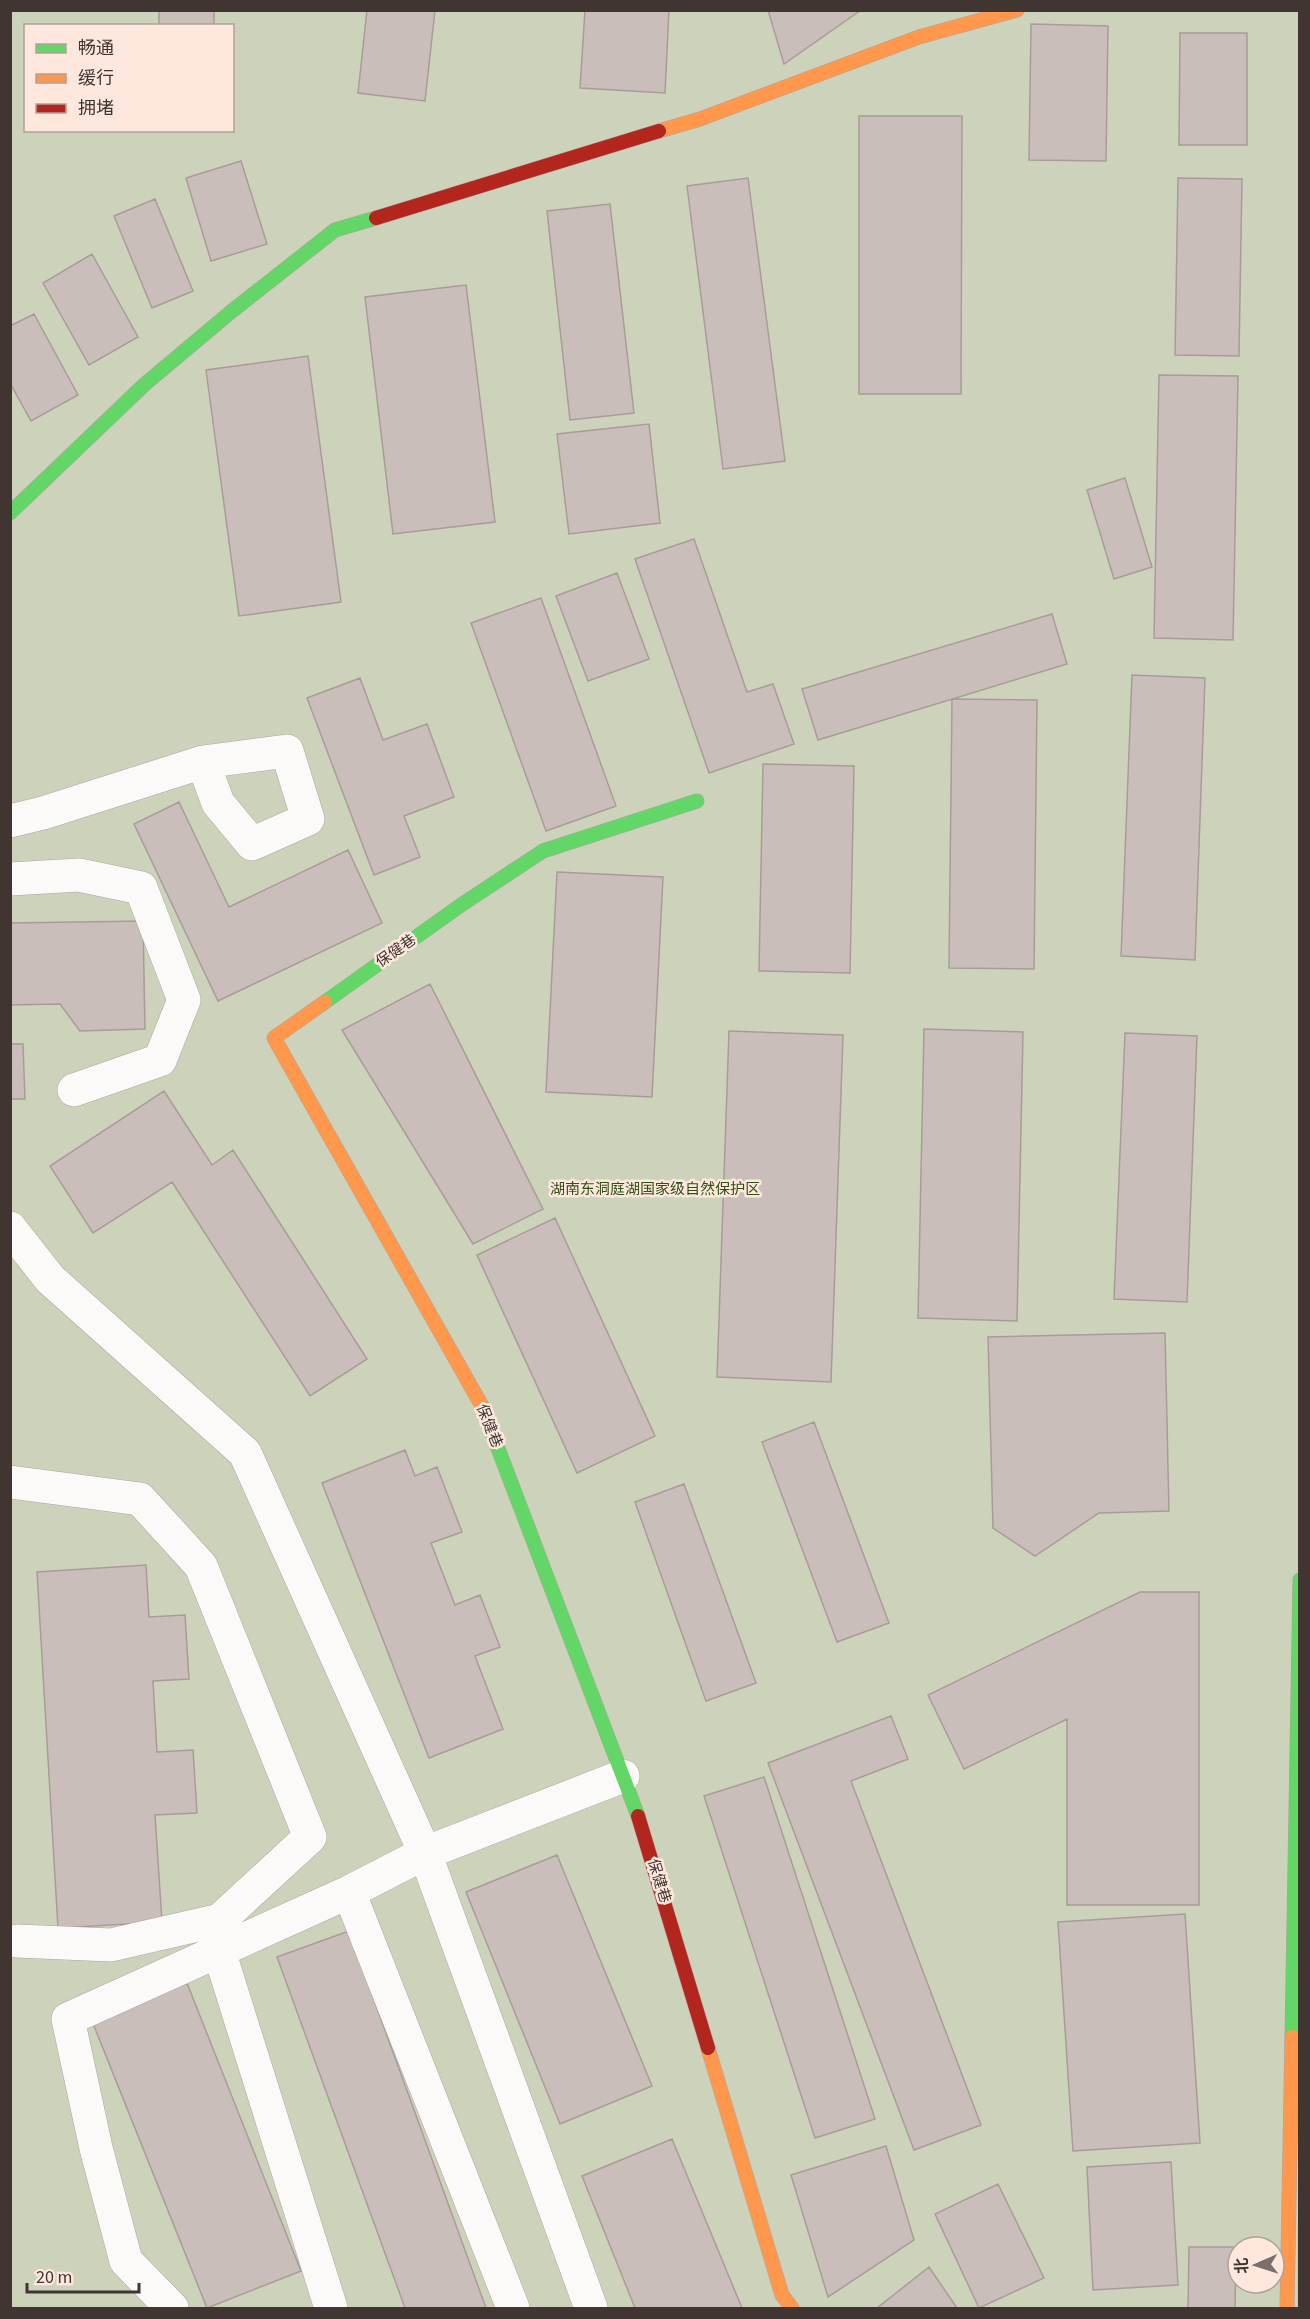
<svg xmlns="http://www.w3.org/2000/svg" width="1310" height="2319" font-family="'Source Sans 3','Noto Sans SC',sans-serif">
<rect width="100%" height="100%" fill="#ecdcd6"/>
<path fill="#cdd3bb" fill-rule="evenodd" d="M11,11H1299V2308H11ZM26,26H232V130H26ZM1238,2247H1274V2283H1238Z"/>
<path fill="#cabeba" stroke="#a89c99" stroke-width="1.5" d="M159,10H214V26H159Z
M367,10H435L425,101L358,93Z
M585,10H669L665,93L580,88Z
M768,10H861L784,64Z
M1031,24L1108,26L1106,161L1029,160Z
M1180,33H1247V145H1179Z
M859,116H962L961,394H859Z
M241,161L267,244L211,261L186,178Z
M748,178L785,461L723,469L687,186Z
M1178,178L1242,179L1239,356L1175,355Z
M155,199L193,291L152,308L114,216Z
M610,204L634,413L570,420L547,211Z
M92,254L138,337L89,365L43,283Z
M466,285L495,522L393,534L365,297Z
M34,314L78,395L31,421L10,383V326Z
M308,356L341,602L239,616L206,370Z
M1159,375L1238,376L1233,640L1154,638Z
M649,424L660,523L569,534L557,434Z
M1125,478L1152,567L1114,579L1087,490Z
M694,539L747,692L773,684L794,744L709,773L635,559Z
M617,573L649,659L588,681L556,596Z
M541,598L616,806L546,831L471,623Z
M1052,614L1067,664L818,740L802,689Z
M1132,675L1205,678L1195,960L1121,956Z
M360,678L383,740L427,724L454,797L404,816L420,857L374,875L307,698Z
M952,699L1037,700L1034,969L949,968Z
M763,764L854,766L850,973L759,971Z
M179,802L229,907L348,850L382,923L218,1001L134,824Z
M557,872L663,877L652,1097L546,1092Z
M143,921L145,1029L80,1031L60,1004L10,1005V923Z
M430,984L543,1209L473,1244L342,1030Z
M924,1029L1023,1032L1017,1321L918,1318Z
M729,1031L843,1035L831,1382L717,1377Z
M1125,1033L1197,1036L1187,1302L1114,1299Z
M10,1044H23L25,1099H10Z
M164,1091L212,1165L233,1150L367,1359L310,1396L172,1182L93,1233L50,1166Z
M555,1218L655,1436L577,1473L477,1255Z
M1165,1333L1169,1511L1099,1513L1035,1556L993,1528L988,1337Z
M814,1422L889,1623L837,1642L762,1442Z
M405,1450L415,1476L437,1467L462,1532L431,1543L455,1605L480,1595L500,1647L475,1656L503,1729L429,1758L322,1483Z
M684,1484L756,1683L706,1701L635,1502Z
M146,1565L149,1617L185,1615L189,1679L153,1681L157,1752L193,1750L197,1813L155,1815L162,1922L58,1928L37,1572Z
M1140,1592H1199V1905H1067V1719L964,1769L928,1695Z
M891,1716L908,1759L851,1781L981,2125L914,2150L768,1763Z
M764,1777L875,2119L815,2138L704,1796Z
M557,1855L652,2086L560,2124L466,1892Z
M1185,1914L1200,2143L1073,2151L1058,1922Z
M349,1931L486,2308H405L277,1957Z
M187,1983L301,2271L207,2308L92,2021Z
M672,2139L742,2308H635L582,2176Z
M886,2146L914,2240L828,2297L791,2175Z
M1171,2162L1178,2285L1093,2290L1087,2167Z
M998,2184L1044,2278L979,2308L935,2214Z
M1189,2247H1236L1235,2308H1188Z
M929,2267L957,2308H877Z"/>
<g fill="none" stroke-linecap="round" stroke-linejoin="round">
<defs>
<path id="street" d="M10,821L43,813L203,762L287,751L308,819L252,844L218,803L203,762
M10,879L79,875L141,888L184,1000L160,1060L74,1090
M10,1228L50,1279L245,1453L425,1853L623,1776
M10,1482L140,1499L201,1566L310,1837L220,1920L111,1945L17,1941
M219,1951L331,2308
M172,2308L126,2261L96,2148L68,2019L349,1892
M513,2308L349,1892L425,1853L591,2308"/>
<path id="fast" d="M10,513L145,384L232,311L335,230L376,218
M325,1002L461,905L543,851L697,801
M491,1430L638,1816
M1292,2037L1300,1580"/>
<path id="slow" d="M659,131L700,119L919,37L1017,10
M325,1002L274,1038L482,1406L491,1430
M708,2048L782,2295L792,2308
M1287,2308L1292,2037"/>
<path id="jam" d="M376,218L659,131
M638,1816L708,2048"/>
</defs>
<use href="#street" stroke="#b0a39e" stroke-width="34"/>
<use href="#fast" stroke="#b0a39e" stroke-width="15"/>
<use href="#slow" stroke="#b0a39e" stroke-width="15"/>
<use href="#jam" stroke="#b0a39e" stroke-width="15"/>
<use href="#street" stroke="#fcfaf9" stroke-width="33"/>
<use href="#fast" stroke="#63d668" stroke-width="14"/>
<use href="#slow" stroke="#ff974d" stroke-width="14"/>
<use href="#jam" stroke="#b3261e" stroke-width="14"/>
</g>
<g text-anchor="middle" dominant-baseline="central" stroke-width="5" stroke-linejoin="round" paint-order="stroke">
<g font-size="15" fill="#403531" stroke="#fee8de">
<text transform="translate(396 951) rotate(-35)">保健巷</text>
<text transform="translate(489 1426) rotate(68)">保健巷</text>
<text transform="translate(659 1881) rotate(73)">保健巷</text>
</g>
<g font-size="15" fill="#2f5114" stroke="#fee8de">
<text x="655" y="1189">湖南东洞庭湖国家级自然保护区</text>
</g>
</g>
<rect width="1310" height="2319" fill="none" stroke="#403531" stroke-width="24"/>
<rect x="24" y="24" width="210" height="108" fill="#fee8de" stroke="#b2a099" stroke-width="1.5"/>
<rect x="36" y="44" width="30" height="9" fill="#63d668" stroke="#b2a099" stroke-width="1.5"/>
<text x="78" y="54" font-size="18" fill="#403531">畅通</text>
<rect x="36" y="74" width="30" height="9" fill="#ff974d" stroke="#b2a099" stroke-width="1.5"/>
<text x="78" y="84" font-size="18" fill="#403531">缓行</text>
<rect x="36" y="104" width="30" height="9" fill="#b3261e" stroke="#b2a099" stroke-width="1.5"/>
<text x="78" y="114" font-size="18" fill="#403531">拥堵</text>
<g transform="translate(1256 2265) rotate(267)"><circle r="28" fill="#fee8de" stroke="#b2a099" stroke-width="1.5"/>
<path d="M0-4.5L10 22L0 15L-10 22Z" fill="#7c6f6b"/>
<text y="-9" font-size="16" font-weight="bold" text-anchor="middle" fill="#403531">北</text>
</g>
<path d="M27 2283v9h112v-9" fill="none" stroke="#403531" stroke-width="3"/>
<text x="36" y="2283" font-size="18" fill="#403531" stroke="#fee8de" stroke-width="4.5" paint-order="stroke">20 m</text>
</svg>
